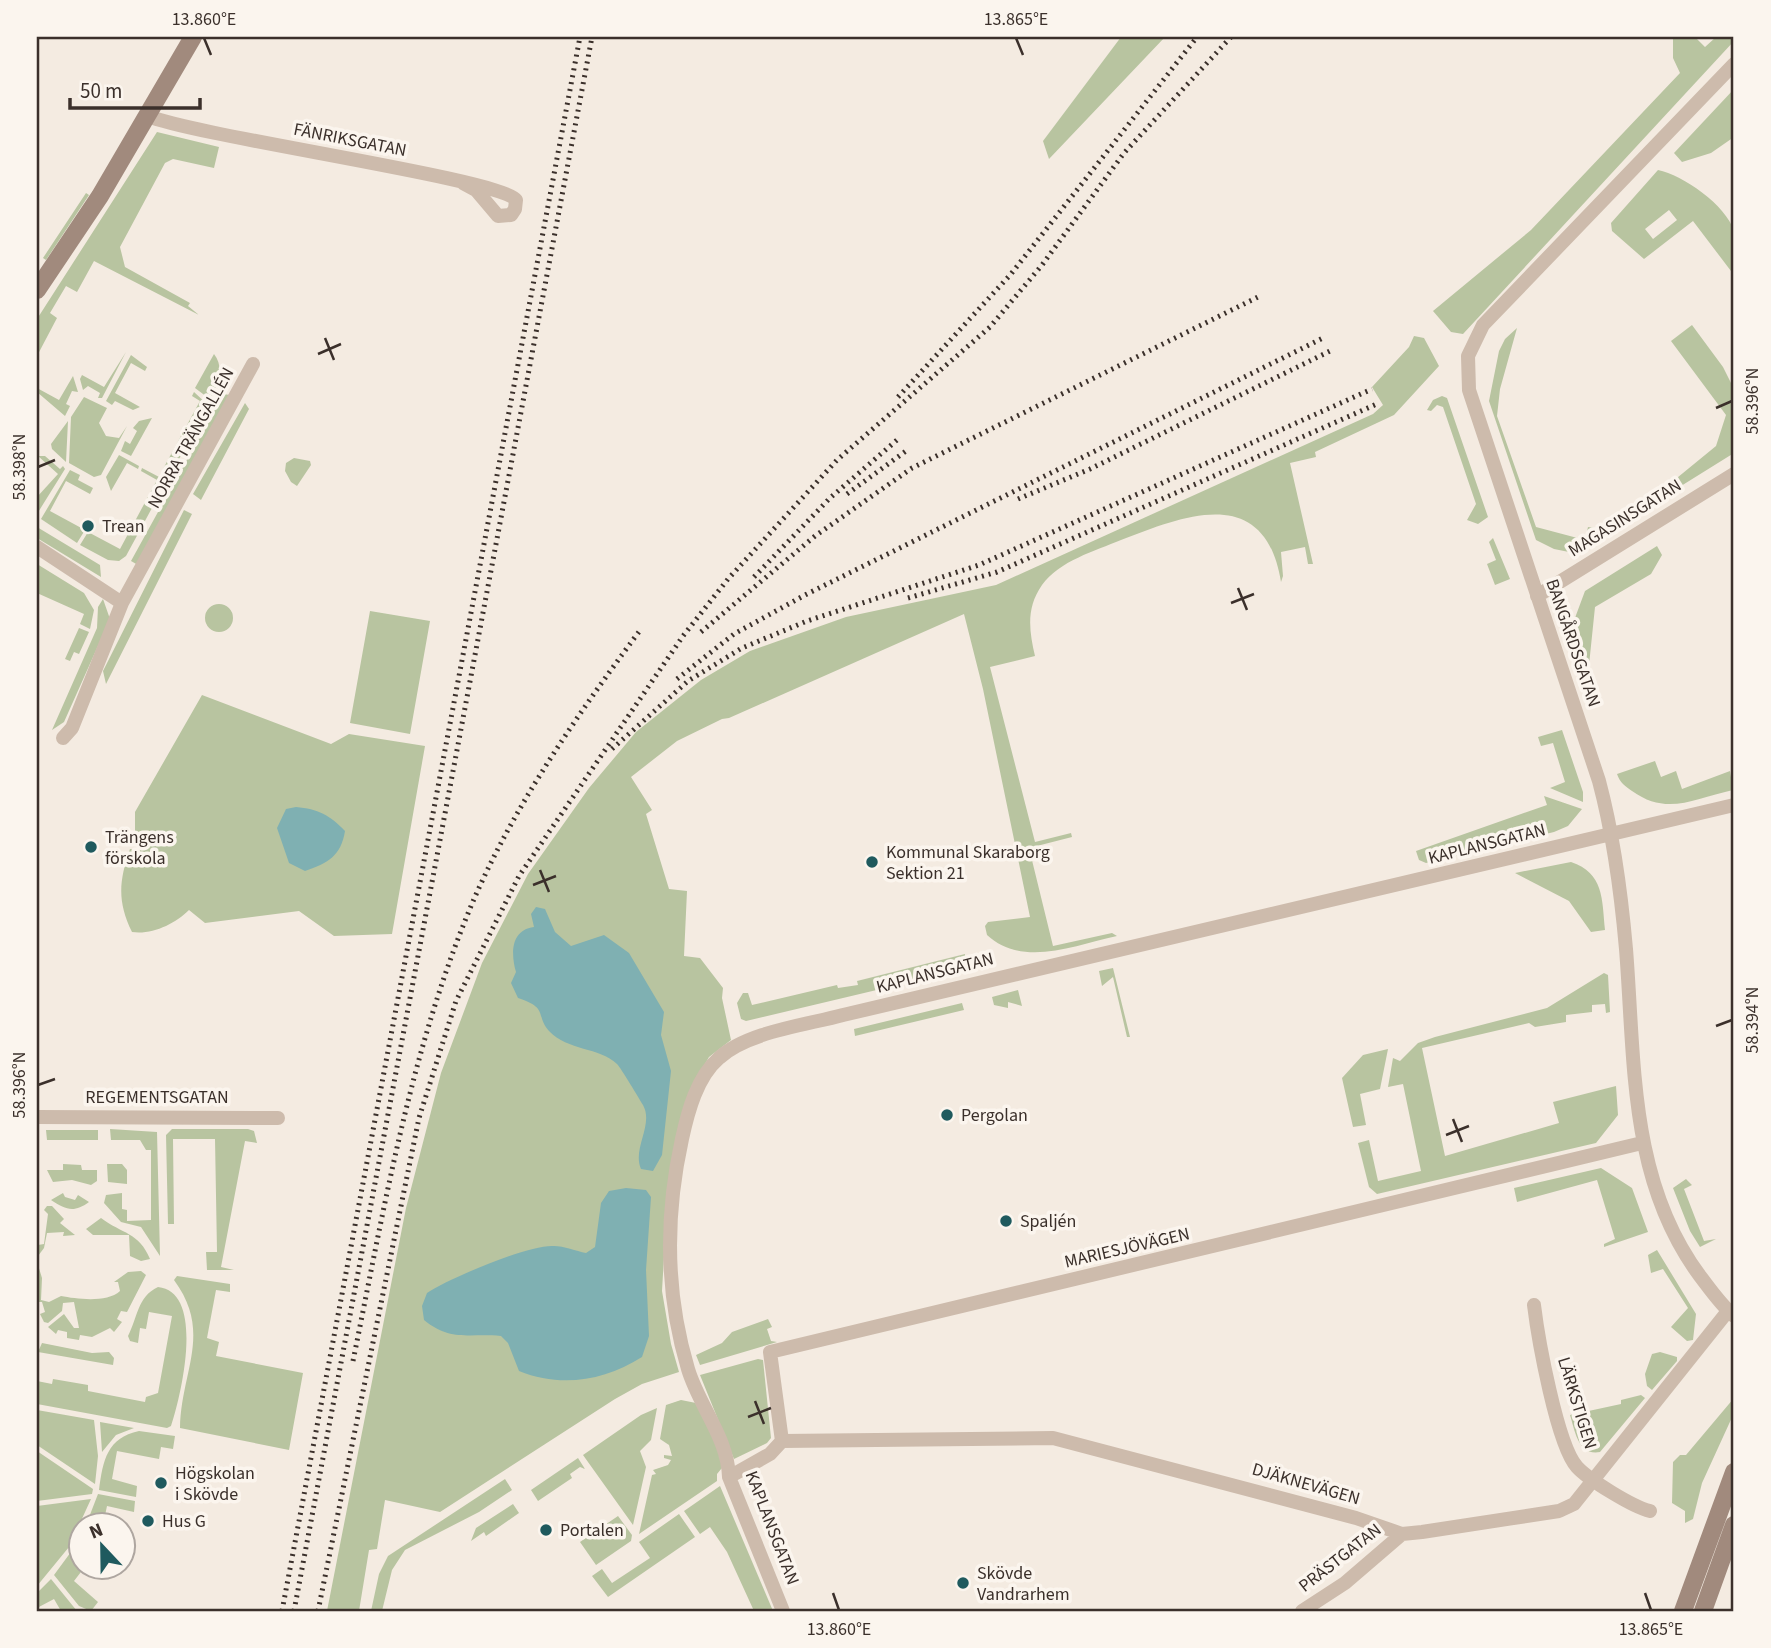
<svg xmlns="http://www.w3.org/2000/svg" width="1771" height="1648" font-family="'Source Sans 3',sans-serif">
<rect width="100%" height="100%" fill="#f4ebe1"/>
<path fill="#b8c4a0" fill-rule="evenodd" d="M1121,37H1165L1049,159L1043,141Z
M1673,37H1695L1705,47L1716,37H1734V41L1463,334L1451,332L1433,311L1531,230L1680,73L1673,58Z
M1734,89V137L1711,153L1682,162L1674,153Z
M157,132L219,147L214,168L173,159L165,163L120,247L125,267L190,303L188,306L199,315L94,261L77,292L66,286L50,313L57,318L37,356V319Z
M1658,170C1683,175 1726,205 1734,231C1738,242 1734,262 1734,275L1693,221L1644,259L1612,231L1611,223ZM1669,210L1677,220L1653,239L1645,229Z
M86,193L89,195L46,260L43,258Z
M1692,325L1723,367L1734,389V453L1673,491L1672,482L1716,446L1726,415L1671,341Z
M1517,328L1500,389L1497,416L1536,527L1585,540L1588,527L1609,530L1574,553L1554,549L1536,540L1489,401L1499,351L1505,339Z
M1414,336L1424,338L1439,366L1394,415L1315,452L1316,457L1290,463L1313,564H1308L1305,547L1281,552L1283,576L1281,582C1265,484 1187,514 1121,540C1095,551 1059,561 1042,585C1026,608 1029,630 1035,656L990,667L1035,842L1071,833L1072,837L1029,848L1053,946L1112,933L1117,936C1075,945 1023,968 987,935L985,926L988,922L1030,917L983,689L964,614L729,718L722,719L677,741L631,777L652,810L646,814L669,889L687,891L684,956L700,958L723,988L722,998L731,1040L709,1057L689,1092L667,1204L662,1291L671,1344L679,1372L642,1384L615,1399L440,1512L385,1500L377,1549L369,1550L359,1611H327L406,1208L441,1073L482,963L528,874L589,788L636,732L701,680L750,651L846,617L996,585L1373,414L1383,405L1372,387L1409,347Z
M126,352L102,398H98L100,393L88,386L83,390L80,379L82,375L104,387Z
M214,354C225,368 218,386 211,400L195,388Z
M131,355L147,367L145,371L131,363L115,393L140,407L133,410L115,401L112,405L106,401Z
M73,376L78,392L72,391L66,404L70,406L65,416L37,392V388L59,400Z
M194,392L208,405L177,463L171,461L164,474L163,469L200,401L192,396Z
M223,394L230,395L138,565L131,561Z
M1442,396L1447,398L1488,517L1478,524L1467,520L1476,504L1443,407L1437,405L1431,411L1427,410L1433,400Z
M84,397L107,408L99,423L106,436L119,438L127,426L101,475L94,477L69,463L71,417Z
M245,403L249,409L201,500L193,494Z
M152,418L131,456L121,451L125,441L130,444L137,431L133,428L139,421Z
M68,421L66,462L52,449L51,444Z
M119,455L139,466L138,469L127,463L111,491L106,477Z
M38,456H45L60,469L63,466L65,469L37,514V497L58,474Z
M294,458L310,461L311,465L297,486L291,482L285,471L286,463Z
M142,468L161,478L154,492L159,495L126,556L119,561L108,560L80,545L88,532L120,549L157,480L141,471Z
M70,470L80,475L78,480L93,488L90,494L66,481L50,511L85,530L77,543L41,519Z
M184,510L192,514L106,684L103,671Z
M37,527L100,565L101,577L37,538Z
M1493,538L1510,579L1495,585L1487,564L1496,560L1489,542Z
M1657,546L1662,555L1651,574L1595,607L1589,665L1581,667L1569,634L1585,591Z
M37,564L84,593L94,610L90,629L80,624L84,614L37,593Z
M103,599L110,619L64,722L52,730L97,628L98,607Z
M205 618a14 14 0 1 1 28 0a14 14 0 1 1-28 0Z
M370,611L430,621L410,734L350,723Z
M79,628L89,632L79,654L74,652L70,661L65,659Z
M202,695L331,744L349,734L425,746L392,934L334,936L299,911L205,923L189,910C175,924 152,935 132,932C117,901 119,881 130,849H141L135,839V812Z
M1562,730L1583,792V802L1550,788L1565,782L1553,743L1541,746L1538,737Z
M1655,761L1661,777L1676,771L1682,789L1730,771L1733,790C1693,799 1667,816 1632,791C1625,786 1620,783 1617,774Z
M1544,796L1582,809L1568,826L1554,832L1426,863L1419,860L1416,851L1547,805Z
M1571,862C1604,873 1602,899 1605,930L1591,932L1569,901L1515,873Z
M965,954V969L746,1021L741,1019L737,1003L743,993H748L752,1005L837,985L838,988L858,985L857,981Z
M1113,968L1130,1037H1127L1113,977L1102,986L1099,971Z
M1604,973L1608,975L1610,1012L1606,1013L1605,1004L1592,1005V1012L1566,1015V1022L1535,1027L1529,1023L1422,1048L1445,1156L1559,1123L1553,1102L1616,1086L1618,1115L1596,1143L1377,1194L1369,1187L1358,1143L1369,1140L1378,1181L1421,1171L1403,1084L1388,1087L1393,1058L1400,1061L1418,1043L1435,1037L1547,1008Z
M1018,990L1022,1006L1008,1002V1008L994,1005L992,997Z
M962,1003L964,1010L855,1036L854,1029Z
M1388,1049L1380,1089L1360,1094L1366,1125L1353,1127L1342,1078L1363,1055Z
M110,1129L157,1132L160,1256L141,1227L121,1222L104,1203L106,1195L122,1193V1209L127,1210V1221L151,1220V1150H146L140,1140H111Z
M172,1129H248L254,1131L257,1143L245,1141L221,1267L234,1270H207L206,1252H217L215,1139H173L174,1224H168L166,1135Z
M46,1130H98V1140H47Z
M63,1164L81,1165L82,1170H97V1181L91,1185L72,1180L53,1182L47,1170H63Z
M107,1164H122L127,1170V1184L108,1182Z
M1601,1168L1632,1188L1648,1232L1604,1247V1244L1615,1239L1597,1180L1517,1202L1514,1188Z
M1686,1179L1692,1185L1684,1189L1704,1241L1716,1239L1700,1247L1690,1231L1673,1188Z
M63,1193L65,1197L75,1200L78,1195L89,1202C74,1213 66,1210 51,1200Z
M47,1206H52L64,1219L60,1223L75,1235L63,1236L64,1232L47,1233L44,1248L38,1256V1245L44,1244L48,1214L44,1210Z
M101,1218C122,1234 139,1232 150,1259L141,1261L130,1256L129,1235H93L86,1229Z
M1657,1250L1696,1314L1693,1340L1687,1341L1671,1327L1688,1308L1663,1269L1651,1273L1648,1255Z
M38,1265L42,1278L41,1300L49,1302L61,1296C77,1299 107,1303 120,1291L118,1282H114L128,1272L141,1271L146,1275L127,1312L121,1311L117,1319L122,1322L114,1332L110,1328L92,1337L80,1335L79,1340L67,1338V1332L58,1330L56,1334L48,1327L64,1314L74,1328H79L74,1302L63,1303L62,1311L48,1323L44,1322L40,1314L45,1312L42,1302H37Z
M177,1276L230,1284V1292L216,1290L207,1338L219,1342L216,1356L303,1373L289,1450L180,1428C181,1371 213,1333 174,1280Z
M158,1287C206,1292 181,1396 171,1426L167,1428L37,1404V1381L52,1384L53,1379L88,1385V1391L145,1402L146,1397L158,1393L172,1316L149,1312L146,1329L140,1328L138,1343L130,1341L128,1336C138,1317 137,1297 158,1287Z
M768,1319L772,1327L767,1329L771,1341L777,1342L700,1365L696,1355L722,1343L732,1332Z
M42,1343L92,1353L109,1352L114,1358L113,1365L38,1352Z
M1660,1352L1677,1357V1361L1652,1390L1647,1386L1645,1374L1652,1354Z
M758,1359L763,1360L771,1438L767,1443L734,1459L700,1375Z
M1641,1395L1645,1398L1600,1452C1578,1456 1575,1431 1570,1415L1621,1404V1400Z
M1734,1398V1413L1702,1483L1693,1519L1685,1523V1511L1672,1503L1673,1462L1680,1455H1686Z
M681,1400L701,1404L726,1463L717,1474V1481L639,1534L652,1475L656,1474L653,1470L668,1465L671,1460L664,1458V1455L672,1456L669,1445L660,1439L666,1405Z
M657,1408L651,1440L640,1451L646,1467L633,1525L583,1455L641,1415Z
M37,1410L94,1420L98,1456L95,1484L37,1445Z
M100,1422L134,1428L116,1435L102,1452Z
M139,1431L175,1436L173,1449L161,1447L159,1459L117,1451L112,1479L137,1486L136,1497L99,1490C103,1460 107,1438 139,1431Z
M37,1451L93,1489L92,1494L37,1501Z
M578,1458L585,1469L580,1467L570,1474L572,1478L538,1501L531,1490Z
M505,1479L512,1490L479,1512L405,1550L392,1570L382,1611H371L379,1574L388,1556Z
M720,1486L773,1611H754L727,1552L710,1527L700,1534L684,1511Z
M98,1494L135,1501L134,1512L107,1506L103,1525H86Z
M91,1499L69,1547L37,1586V1506Z
M513,1504L519,1513L486,1536L484,1532L471,1541L476,1528Z
M679,1514L695,1537L608,1597L592,1576L602,1569L612,1583L650,1558L639,1542Z
M618,1516L632,1535L631,1541L596,1565L580,1542Z
M79,1541L80,1568H84L74,1581L98,1602L91,1611L79,1606L54,1575Z
M51,1579L77,1611H61L54,1599L37,1608V1593Z"/>
<path fill="#7fb0b2" d="M296,807C318,809 330,815 345,831C341,856 328,863 305,871L289,863L277,828L286,809Z
M536,907L545,909L555,932L571,946L604,935L629,953L664,1012L661,1035L671,1071L662,1155L653,1171L641,1169C632,1148 654,1125 643,1105C640,1100 621,1068 617,1064C599,1047 568,1051 549,1031C535,1015 549,1008 518,998L511,983L516,972C511,955 510,930 534,927L531,914Z
M626,1188L646,1190L651,1197L646,1270L649,1336L642,1357C604,1381 561,1388 519,1371L508,1343L501,1336C469,1333 451,1342 424,1320L422,1306L427,1293C448,1279 529,1244 554,1246C564,1246 576,1251 586,1253L595,1247L601,1203L609,1191Z"/>
<g fill="none" stroke-linecap="round" stroke-linejoin="round">
<path stroke="#cdbbac" stroke-width="14" d="M1734,64L1483,325L1468,356L1469,390L1599,781C1614,837 1621,892 1626,949C1635,1062 1629,1181 1700,1276C1710,1289 1721,1305 1734,1316
M148,116C200,137 501,179 516,200L515,209L511,215L498,216L476,190L463,183
M37,547L122,603
M1537,596L1734,474
M63,738L72,728L122,603L253,364
M37,1117L278,1118
M1534,1305C1538,1338 1557,1445 1577,1467C1589,1480 1633,1507 1650,1511
M782,1441L1053,1438L1356,1518L1402,1534L1422,1532L1559,1511L1574,1504L1728,1311
M729,1477L770,1454L782,1441L770,1352L1642,1143
M783,1611L729,1477C728,1438 699,1406 688,1369C665,1292 665,1216 682,1139C688,1111 697,1077 719,1058C747,1032 806,1025 843,1015L1734,805
M1302,1611L1345,1583L1402,1534"/>
<path stroke="#a18a7d" stroke-width="18" d="M37,290L100,196L193,37
M1683,1611L1734,1472
M1703,1611L1734,1525"/>
<path stroke="#3b302b" stroke-width="5" stroke-dasharray="2 5" stroke-linecap="butt" d="M898,397L1011,274L1197,37
M847,494L906,451
M1018,499L1090,469L1330,351
M754,577L830,498L897,440
M908,598L997,572L1379,403
M701,632L815,536L912,468L1260,296
M677,679L734,634L805,595L1323,338
M612,749L688,681L742,648L807,621L979,565L1372,389
M353,1361C385,1204 411,1047 474,899C517,801 578,714 641,629
M282,1611L580,37
M294,1611L592,37
M318,1611L419,1118L456,1001L519,876L683,636L728,579L837,460L990,327L1042,265L1124,153L1231,37"/>
</g>
<path fill="none" stroke="#3b302b" stroke-width="2.5" d="M204,38L211,55M1016,38L1023,55M325,338L334,360M318,354L341,344M1716,408L1732,401M38,467L55,460M1238,588L1247,610M1231,603L1254,594M540,870L549,892M533,885L556,876M1716,1026L1732,1020M38,1085L55,1079M1453,1119L1462,1142M1446,1135L1469,1126M755,1401L764,1424M748,1417L771,1408M833,1593L839,1610M1645,1593L1651,1610"/>
<g fill="#1f5a5e" stroke="#fbf5ee" stroke-width="2.5">
<circle cx="88" cy="526" r="7"/>
<circle cx="91" cy="847" r="7"/>
<circle cx="872" cy="862" r="7"/>
<circle cx="947" cy="1115" r="7"/>
<circle cx="1006" cy="1221" r="7"/>
<circle cx="161" cy="1483" r="7"/>
<circle cx="148" cy="1521" r="7"/>
<circle cx="546" cy="1530" r="7"/>
<circle cx="963" cy="1583" r="7"/>
</g>
<g text-anchor="middle" dominant-baseline="central" stroke-width="7" stroke-linejoin="round" paint-order="stroke">
<g font-size="18" fill="#3b302b" stroke="#fbf5ee">
<text transform="translate(350 140) rotate(11)">FÄNRIKSGATAN</text>
<text transform="translate(191 438) rotate(-61)">NORRA TRÄNGALLÉN</text>
<text transform="translate(1625 518) rotate(-32)">MAGASINSGATAN</text>
<text transform="translate(1573 643) rotate(71)">BANGÅRDSGATAN</text>
<text transform="translate(1487 844) rotate(-14)">KAPLANSGATAN</text>
<text transform="translate(935 973) rotate(-14)">KAPLANSGATAN</text>
<text x="157" y="1097">REGEMENTSGATAN</text>
<text transform="translate(1127 1248) rotate(-13)">MARIESJÖVÄGEN</text>
<text transform="translate(1577 1403) rotate(73)">LÄRKSTIGEN</text>
<text transform="translate(1306 1484) rotate(16)">DJÄKNEVÄGEN</text>
<text transform="translate(772 1528) rotate(69)">KAPLANSGATAN</text>
<text transform="translate(1340 1558) rotate(-38)">PRÄSTGATAN</text>
</g>
<g font-size="18" fill="#3b302b" stroke="#fbf5ee" text-anchor="start">
<text x="102" y="526">Trean</text>
<text x="105" y="837">Trängens<tspan x="105" dy="21">förskola</tspan></text>
<text x="886" y="852">Kommunal Skaraborg<tspan x="886" dy="21">Sektion 21</tspan></text>
<text x="961" y="1115">Pergolan</text>
<text x="1020" y="1221">Spaljén</text>
<text x="175" y="1473">Högskolan<tspan x="175" dy="21">i Skövde</tspan></text>
<text x="162" y="1521">Hus G</text>
<text x="560" y="1530">Portalen</text>
<text x="977" y="1573">Skövde<tspan x="977" dy="21">Vandrarhem</tspan></text>
</g>
</g>
<rect width="1771" height="1648" fill="none" stroke="#fbf5ee" stroke-width="77"/>
<g transform="translate(102 1546) rotate(338)"><circle r="33" fill="#fbf5ee" stroke="#aea6a0" stroke-width="2"/>
<path d="M0-5L12 26L0 18L-12 26Z" fill="#1f5a5e"/>
<text y="-10" font-size="19" font-weight="bold" text-anchor="middle" fill="#3b302b">N</text>
</g>
<path d="M70 98v10h130v-10" fill="none" stroke="#3b302b" stroke-width="3.5"/>
<text x="80" y="98" font-size="21" fill="#3b302b" stroke="#fbf5ee" stroke-width="5" paint-order="stroke">50 m</text>
<rect x="38" y="38" width="1694" height="1572" fill="none" stroke="#3b302b" stroke-width="2.5"/>
<g font-size="18" text-anchor="middle" fill="#3b302b">
<text x="204" y="25">13.860°E</text>
<text x="1016" y="25">13.865°E</text>
<text transform="translate(1752 401) rotate(-90)" y="6">58.396°N</text>
<text transform="translate(19 467) rotate(-90)" y="6">58.398°N</text>
<text transform="translate(1752 1020) rotate(-90)" y="6">58.394°N</text>
<text transform="translate(19 1085) rotate(-90)" y="6">58.396°N</text>
<text x="839" y="1635">13.860°E</text>
<text x="1651" y="1635">13.865°E</text>
</g>
</svg>
